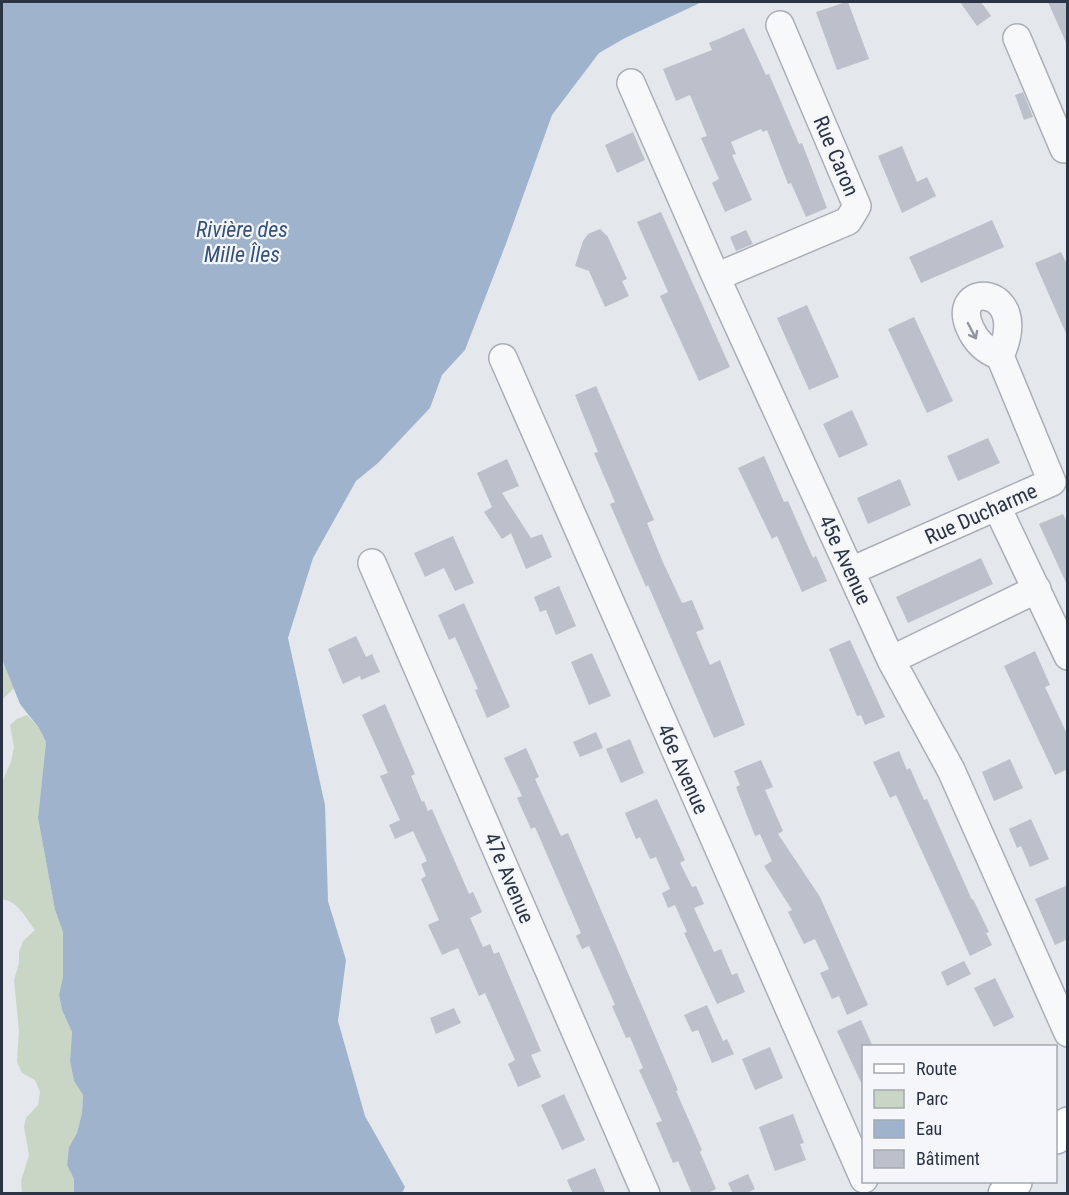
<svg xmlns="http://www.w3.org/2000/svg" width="1069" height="1195" font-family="'Roboto Condensed',sans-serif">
<rect width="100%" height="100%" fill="#e4e7ec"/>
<path fill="#c9d6c5" d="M2,659L14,688L2,700Z
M27,715L39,728L46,742L38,818L55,910L63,932V977L59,995L62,1010L72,1032L70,1061L74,1081L83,1095L82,1113L77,1133L69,1147L67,1165L74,1179V1193H22L21,1181L29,1155L24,1127L26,1118L38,1105L40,1092L35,1080L22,1073L17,1062L19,1031L14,980L19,963V952L23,941L35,930C24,916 19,902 2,899V782L11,762L14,747L10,725L17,719Z"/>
<path fill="#9fb4cc" d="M2,2H702L625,38L599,53L552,115L507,241L465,350L442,375L430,408L378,463L356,481L313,558L288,638L325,805L328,901L346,960L338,1021L365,1116L405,1187L402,1193H74V1179L67,1165L69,1147L77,1133L82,1113L83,1095L74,1081L70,1061L72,1032L62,1010L59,995L63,977V932L55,910L38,818L46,742L39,728L20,704L2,659Z"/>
<path fill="#bbc0ca" d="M846,2H848L869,59L837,70L816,12Z
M960,2H981L991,16L977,26Z
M1048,2H1068V47Z
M744,28L766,75L769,74L799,144L802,143L827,208L806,217L791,183L788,184L767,130L763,132L761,129L731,142L736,154L732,155L752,200L725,212L712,183L719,179L701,138L707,136L690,95L676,101L663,69L712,50L709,43Z
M1023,92L1033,117L1024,120L1015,95Z
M633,132L645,160L617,173L605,145Z
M902,146L917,182L927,177L936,196L902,213L878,156Z
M661,212L730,367L699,381L660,296L668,292L637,222Z
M992,220L1004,247L921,283L909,257Z
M600,229L608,237L627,279L622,281L629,296L605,307L589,271L575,266L583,241L588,234Z
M746,230L753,244L736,251L730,237Z
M1061,252L1068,266V338L1035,263Z
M807,305L839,377L809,390L777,318Z
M914,317L953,401L927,413L888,329Z
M596,386L654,520L647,523L662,560L682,603L692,600L704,629L696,632L710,665L720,660L745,725L714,738L648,585L646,587L610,504L615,502L594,453L598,452L575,395Z
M852,410L868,445L839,458L823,424Z
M988,438L1000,463L958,481L947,456Z
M764,456L784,502L788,501L813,558L816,556L827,581L802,592L777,536L772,539L738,468Z
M507,459L519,486L502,493L531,538L542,534L552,557L526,569L511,533L502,539L484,512L492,507L477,473Z
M900,479L911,505L868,524L857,498Z
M1063,514L1068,524V587L1039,524Z
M453,536L474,583L455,591L444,568L425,577L414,553Z
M981,558L993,584L908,623L896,597Z
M559,586L576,626L556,635L546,610L540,612L534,597Z
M464,603L510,707L487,718L475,690L478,689L455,637L449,640L438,615Z
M356,636L366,657L372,654L380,672L361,680L360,676L343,684L328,649Z
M850,640L885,717L865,725L861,715L857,716L829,649Z
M1035,651L1050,685L1045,687L1068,736V769L1055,775L1004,666Z
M592,653L611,696L589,705L571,662Z
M385,704L415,774L411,776L422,802L424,801L428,811L432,809L469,894L473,892L482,912L470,918L483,947L490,944L494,954L499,952L541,1051L531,1055L541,1077L518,1087L508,1064L515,1060L485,993L479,996L458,948L442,955L428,925L439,920L421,879L426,876L421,864L427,861L413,831L395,839L389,825L400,820L380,776L388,773L362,715Z
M596,732L603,748L580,757L573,742Z
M630,739L644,773L621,783L606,749Z
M526,748L539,777L535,779L561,836L568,833L678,1090L676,1091L702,1150L700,1152L716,1189L706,1194H692L678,1161L673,1163L656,1123L662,1121L639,1070L643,1068L630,1037L626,1038L612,1006L615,1005L589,946L582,949L576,936L581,933L535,827L531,829L517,798L522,796L504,758Z
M899,751L907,770L910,768L924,800L927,799L972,900L973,899L989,932L986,933L992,945L970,956L896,795L890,798L873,762Z
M1010,759L1023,788L994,801L982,772Z
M761,760L773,787L765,790L783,831L778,834L820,897L868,1005L847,1015L839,996L832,999L820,973L829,969L815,939L804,944L788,912L792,910L764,866L772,861L760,834L755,836L736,787L740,785L734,771Z
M657,799L685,860L680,863L692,887L696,886L704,904L694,908L714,952L721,949L732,975L737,973L745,992L717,1004L684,933L687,932L675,905L668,908L662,893L670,889L656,857L650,859L640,837L636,839L625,813Z
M1031,819L1049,859L1030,867L1021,846L1017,848L1009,829Z
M1068,885V939L1055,945L1035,899Z
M964,961L971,974L947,986L941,972Z
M995,978L1014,1017L994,1027L974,988Z
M707,1005L723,1041L727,1039L734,1054L712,1063L698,1030L692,1032L684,1015Z
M454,1008L461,1023L436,1034L430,1018Z
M861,1020L873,1047H864V1089L837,1031Z
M770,1047L783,1078L755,1090L742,1059Z
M564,1094L585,1140L562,1150L541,1105Z
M793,1114L804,1143L800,1144L806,1160L775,1171L759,1127Z
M595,1168L606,1194H573L567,1180Z
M748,1174L755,1189L745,1194H733L728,1183Z"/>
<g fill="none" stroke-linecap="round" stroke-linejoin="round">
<defs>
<path id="minor" d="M1017,38L1064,149L1068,147
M631,83L716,277L891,660L951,770L1068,1033
M716,277L848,221L857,206L780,25
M503,358L864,1179
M997,507L1068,656
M372,563L646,1194
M851,571L1052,482L1000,356C986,351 976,342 970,328C948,280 1033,284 1000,356
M891,660L1037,589"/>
<path id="major" d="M1056,1137L1068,1124
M1005,1194L1015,1182"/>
</defs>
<use href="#minor" stroke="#a9aeb7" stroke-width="30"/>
<use href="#major" stroke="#a3abb8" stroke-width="36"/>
<use href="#minor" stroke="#f7f8fa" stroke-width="27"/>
<use href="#major" stroke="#fff" stroke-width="33"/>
</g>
<defs><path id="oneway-shaft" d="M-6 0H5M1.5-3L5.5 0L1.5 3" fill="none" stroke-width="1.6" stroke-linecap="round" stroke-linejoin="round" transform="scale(1.5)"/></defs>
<use stroke="#9196a0" href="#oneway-shaft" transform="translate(972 331) rotate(62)"/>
<g text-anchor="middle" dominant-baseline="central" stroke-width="4.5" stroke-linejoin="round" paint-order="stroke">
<g font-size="21" fill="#2b3445" stroke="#f4f6f9">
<text transform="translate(836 156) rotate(67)">Rue Caron</text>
<text transform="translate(981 514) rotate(-24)">Rue Ducharme</text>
<text transform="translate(845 560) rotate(65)">45e Avenue</text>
<text transform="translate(683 769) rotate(66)">46e Avenue</text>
<text transform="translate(509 878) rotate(67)">47e Avenue</text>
</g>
<g font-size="22" font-style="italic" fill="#34527a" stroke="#f4f6f9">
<text x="242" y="229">Rivière des<tspan x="242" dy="25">Mille Îles</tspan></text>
</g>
</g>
<rect width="1069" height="1195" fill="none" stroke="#2b3445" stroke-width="6"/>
<rect x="862" y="1045" width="195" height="138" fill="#f4f6f9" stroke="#a4a8b1" stroke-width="1.5"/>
<rect x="874" y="1064" width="30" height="9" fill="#ffffff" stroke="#a4a8b1" stroke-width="1.5"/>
<text x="916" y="1075" font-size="18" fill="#2b3445">Route</text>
<rect x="874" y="1090" width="30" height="18" fill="#c9d6c5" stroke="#a4a8b1" stroke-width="1.5"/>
<text x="916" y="1105" font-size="18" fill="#2b3445">Parc</text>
<rect x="874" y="1120" width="30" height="18" fill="#9fb4cc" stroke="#a4a8b1" stroke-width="1.5"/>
<text x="916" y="1135" font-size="18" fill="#2b3445">Eau</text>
<rect x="874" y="1150" width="30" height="18" fill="#bbc0ca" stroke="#a4a8b1" stroke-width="1.5"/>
<text x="916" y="1165" font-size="18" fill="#2b3445">Bâtiment</text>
</svg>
